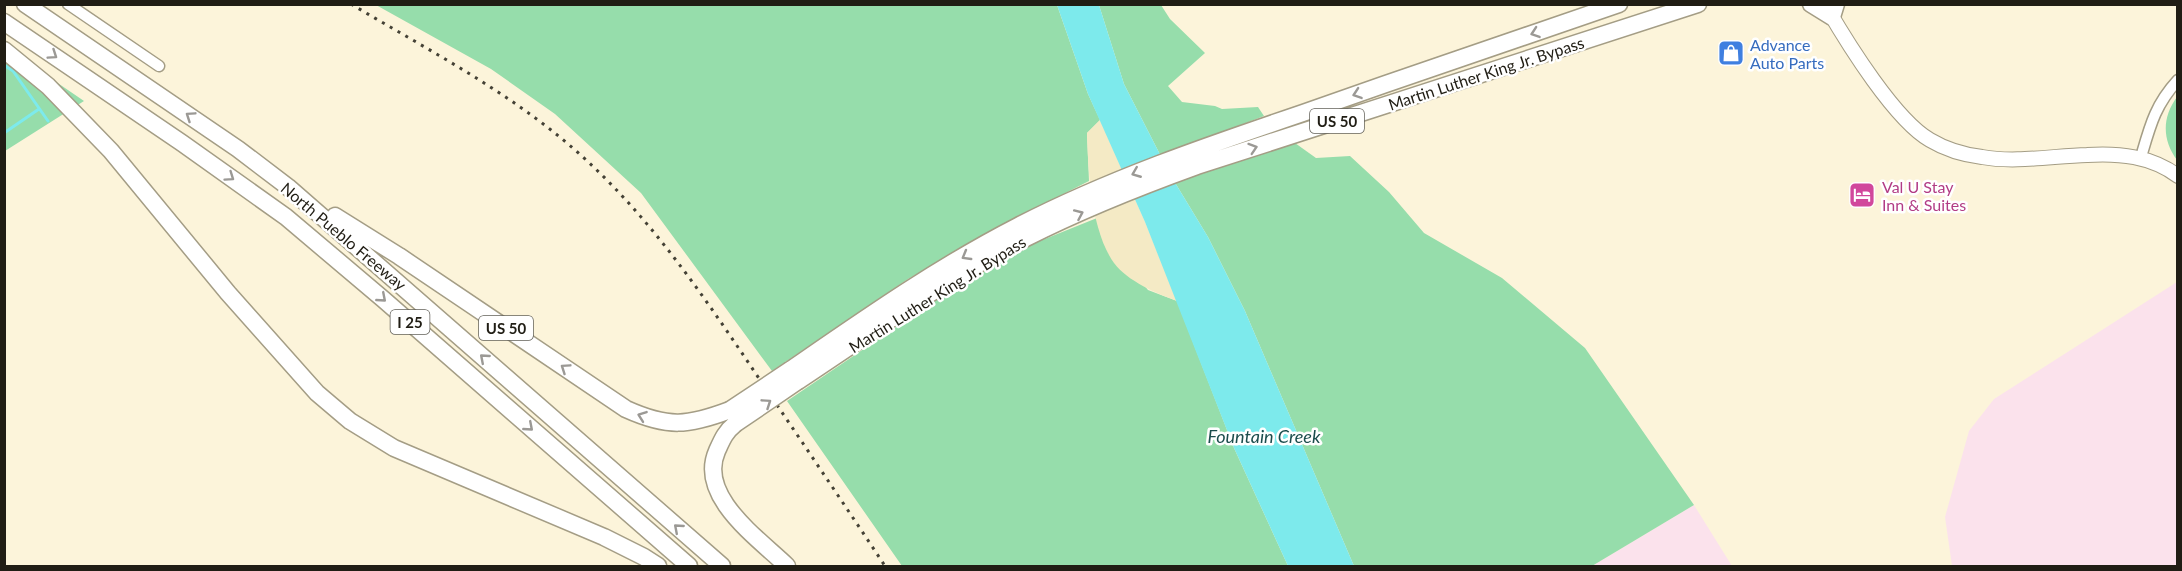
<svg xmlns="http://www.w3.org/2000/svg" width="2182" height="571" font-family="Lato,sans-serif">
<rect width="100%" height="100%" fill="#fcf4da"/>
<path fill="#fbe2ec" d="M2177,282V566H1952L1945,517L1969,431L1994,399Z
M1694,505L1732,566H1592Z"/>
<path fill="#96ddab" d="M376,5H1057L1088,94L1100,120L1087,133L1089,181L1014,219L908,279L772,371L641,193L555,114L491,69Z
M1099,5H1161L1170,19L1205,53L1168,86L1182,102L1215,106L1222,109L1258,107L1264,116L1186,146L1201,174L1295,143L1316,158L1350,156L1389,192L1424,233L1502,278L1585,348L1694,505L1592,566H1354L1245,311L1208,237L1171,176L1124,84Z
M5,47L84,101L5,151Z
M2177,97V160C2162,140 2162,117 2177,97Z
M1097,218L1101,235L1148,290L1177,301L1234,448L1288,566H902L787,401L933,302L1030,245Z"/>
<path fill="#f4eac5" d="M1100,120L1145,222L1177,301C1158,294 1127,281 1114,263C1091,231 1088,171 1087,133Z"/>
<path fill="#7deaec" d="M1057,5H1099L1124,84L1171,176L1208,237L1245,311L1354,566H1288L1234,448L1145,222L1088,94Z"/>
<g fill="none" stroke-linecap="round" stroke-linejoin="round">
<path stroke="#7deaec" stroke-width="3" d="M4,65L13,71L48,121
M4,133L39,109"/>
<defs>
<path id="minor" d="M68,4L159,66
M2141,157C2150,126 2155,105 2178,80"/>
<path id="major" d="M1827,8C1848,44 1895,120 1930,140C1945,149 1965,155 1982,157C2015,163 2053,156 2087,155C2119,153 2151,156 2178,176"/>
<path id="highway" d="M25,4L238,149L288,187L722,566
M1811,4L1832,17L1836,4
M4,22L182,143L286,217L383,299L689,566
M4,50L48,86L111,151L228,293L317,393L350,421L394,448L604,537L644,557L658,566
M335,216L399,256L626,409C668,428 688,426 730,410
M790,370C864,319 938,267 1018,226C1109,179 1206,146 1303,113C1408,76 1513,40 1619,4
M798,381C872,332 946,279 1026,238C1081,210 1139,187 1197,166L1698,4
M735,424C725,432 722,440 717,451C697,496 758,538 787,566"/>
</defs>
<use href="#minor" stroke="#a49d85" stroke-width="13"/>
<use href="#major" stroke="#a49d85" stroke-width="16"/>
<use href="#highway" stroke="#a49d85" stroke-width="19"/>
<use href="#minor" stroke="#fff" stroke-width="10"/>
<use href="#major" stroke="#fff" stroke-width="14"/>
<use href="#highway" stroke="#fff" stroke-width="16"/>
<path stroke="#444135" stroke-width="3" stroke-dasharray="3 6" stroke-linecap="butt" d="M351,4C428,50 508,91 575,150C647,213 701,292 754,371C798,436 842,501 885,566"/>
<defs>
<path id="highway-bridge" d="M730,410L790,370
M735,424L798,381"/>
</defs>
<use href="#highway-bridge" stroke="#a49d85" stroke-width="19" stroke-linecap="butt"/>
<use href="#highway-bridge" stroke="#fff" stroke-width="16"/>
</g>
<defs><path id="oneway-chevron" d="M-2-3.5L2.5 0L-2 3.5" fill="none" stroke-width="1.6" stroke-linecap="round" stroke-linejoin="round" transform="scale(1.5)"/></defs>
<g stroke="#9b9995">
<use href="#oneway-chevron" transform="translate(1535 33) rotate(161)"/>
<use href="#oneway-chevron" transform="translate(53 55) rotate(34)"/>
<use href="#oneway-chevron" transform="translate(1357 94) rotate(161)"/>
<use href="#oneway-chevron" transform="translate(190 116) rotate(-146)"/>
<use href="#oneway-chevron" transform="translate(1253 148) rotate(-18)"/>
<use href="#oneway-chevron" transform="translate(1136 173) rotate(158)"/>
<use href="#oneway-chevron" transform="translate(230 177) rotate(35)"/>
<use href="#oneway-chevron" transform="translate(1079 214) rotate(-24)"/>
<use href="#oneway-chevron" transform="translate(966 256) rotate(150)"/>
<use href="#oneway-chevron" transform="translate(382 298) rotate(41)"/>
<use href="#oneway-chevron" transform="translate(484 358) rotate(-139)"/>
<use href="#oneway-chevron" transform="translate(565 368) rotate(-146)"/>
<use href="#oneway-chevron" transform="translate(767 403) rotate(-34)"/>
<use href="#oneway-chevron" transform="translate(642 416) rotate(-160)"/>
<use href="#oneway-chevron" transform="translate(529 427) rotate(41)"/>
<use href="#oneway-chevron" transform="translate(678 528) rotate(-139)"/>
</g>
<defs>
<symbol id="shop-square" viewBox="-11 -11 22 22"><rect x="-9" y="-9" width="18" height="18" rx="4" fill="#3f7fe0" stroke="#fff"/><path d="M-5-2.5h2.3a2.7 3.5 0 0 1 5.4 0H5L5.5 6h-11ZM-1.5-2.5h3a1.5 2.3 0 0 0-3 0Z" fill="#fff"/></symbol>
<symbol id="hotel-square" viewBox="-11 -11 22 22"><rect x="-9" y="-9" width="18" height="18" rx="4" fill="#d1479c" stroke="#fff"/><path d="M-6-4.5h1.5V1H6V5H4.5V3h-9V5H-6ZM-4 0a1.8 1.8 0 1 1 3.6 0ZM.5 0V-2.5h3Q6-2.5 6 0Z" fill="#fff"/></symbol>
</defs>
<g fill-rule="evenodd">
<use href="#shop-square" x="1716" y="38" width="30" height="30"/>
<use href="#hotel-square" x="1847" y="180" width="30" height="30"/>
</g>
<g text-anchor="middle" dominant-baseline="central" stroke-width="5" stroke-linejoin="round" paint-order="stroke">
<g fill="#fff" stroke="#63615a" stroke-width="1.5">
<rect x="1310" y="109" width="54" height="24" rx="4.5"/>
<rect x="390.5" y="310" width="39" height="24" rx="4.5"/>
<rect x="479" y="316" width="54" height="24" rx="4.5"/>
</g>
<g font-size="15" font-weight="bold" fill="#201d14">
<text x="1337" y="121">US 50</text>
<text x="410" y="322">I 25</text>
<text x="506" y="328">US 50</text>
</g>
<g font-size="16" fill="#366cbe" stroke="#fff" text-anchor="start">
<text x="1750" y="44">Advance<tspan x="1750" dy="18">Auto Parts</tspan></text>
</g>
<g font-size="16" fill="#201d14" stroke="#fff">
<text transform="translate(1486 73) rotate(-18)">Martin Luther King Jr. Bypass</text>
<text transform="translate(344 236) rotate(40)">North Pueblo Freeway</text>
<text transform="translate(937 294) rotate(-32)">Martin Luther King Jr. Bypass</text>
</g>
<g font-size="16" fill="#b23c85" stroke="#fff" text-anchor="start">
<text x="1882" y="186">Val U Stay<tspan x="1882" dy="18">Inn &amp; Suites</tspan></text>
</g>
<g font-size="18" font-style="italic" fill="#1b4d4d" stroke="#fff">
<text x="1264" y="436">Fountain Creek</text>
</g>
</g>
<rect width="2182" height="571" fill="none" stroke="#201d14" stroke-width="12"/>
</svg>
